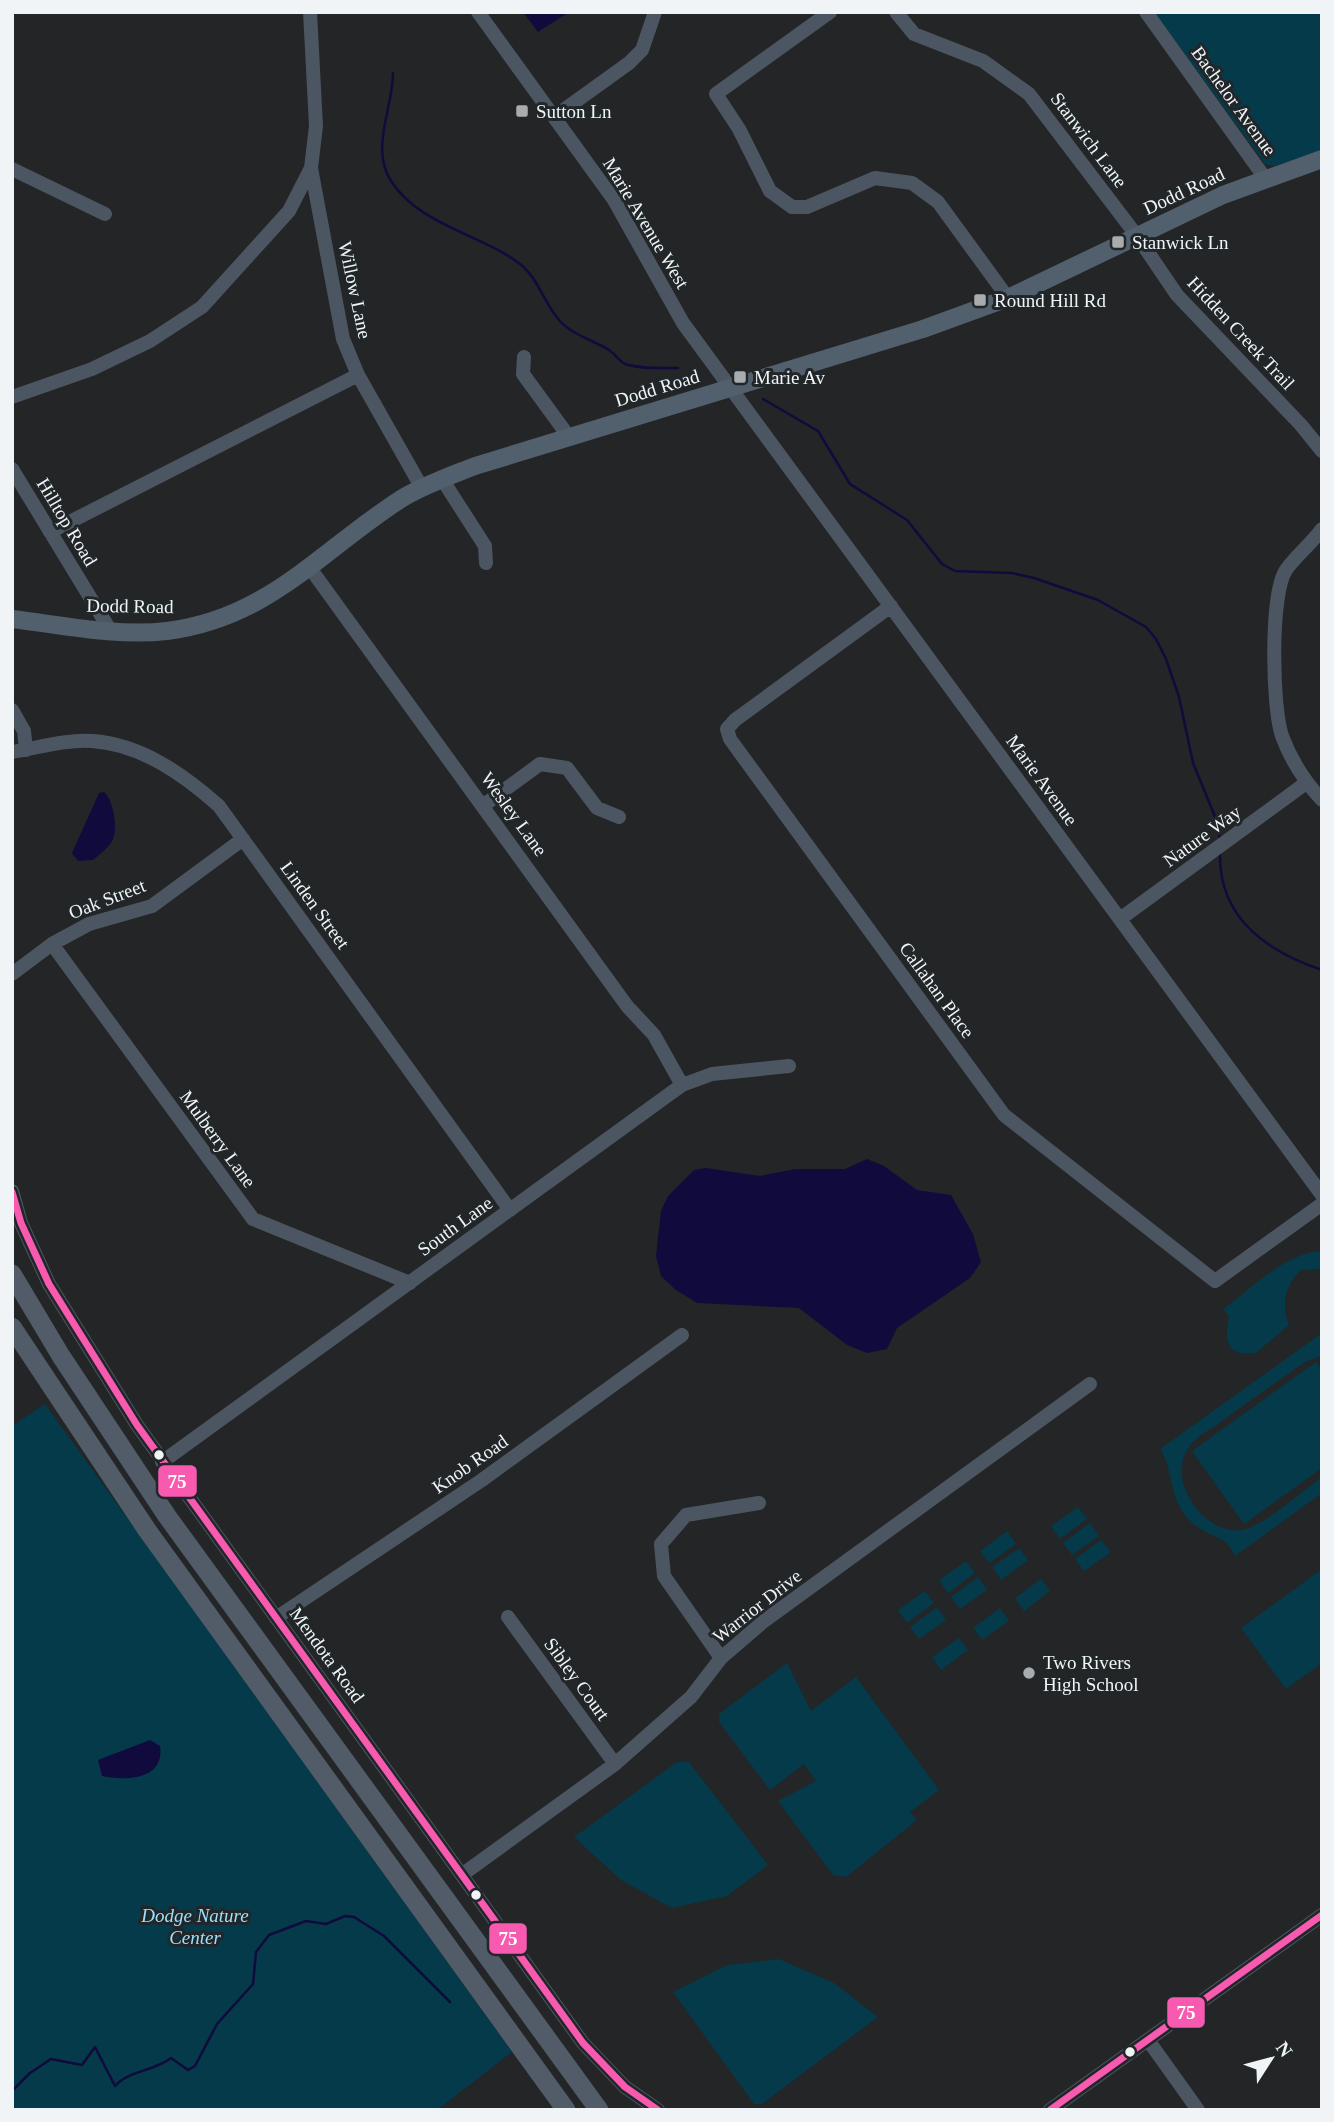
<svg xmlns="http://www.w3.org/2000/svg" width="1334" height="2122" font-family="'Times New Roman',serif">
<rect width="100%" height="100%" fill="#232527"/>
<path fill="#053a4b" d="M1154,12H1322V151L1274,166L1265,164Z
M1322,1251V1269L1301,1270C1285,1285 1281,1304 1289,1325L1256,1353C1226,1357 1224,1339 1229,1317L1223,1309C1251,1289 1286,1252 1322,1251Z
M1322,1333V1356L1305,1362C1278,1381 1250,1401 1222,1421C1212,1429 1196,1436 1189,1447C1165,1479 1204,1536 1242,1530C1264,1526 1302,1491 1322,1477V1493L1235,1556C1233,1552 1228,1544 1227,1543C1211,1532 1199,1533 1185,1515C1168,1492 1173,1468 1160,1449Z
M1316,1362L1322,1370V1468L1244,1524L1192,1451Z
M45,1404L512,2052L437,2110H12V1426Z
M1078,1507L1087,1519L1060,1539L1051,1526Z
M1090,1523L1099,1536L1072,1555L1063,1543Z
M1007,1531L1016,1544L989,1563L980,1551Z
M1101,1540L1111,1552L1084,1571L1075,1559Z
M1019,1548L1028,1560L1001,1580L992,1567Z
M966,1561L975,1573L948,1593L939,1580Z
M1322,1569V1663L1286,1689L1241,1628Z
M978,1577L987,1590L960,1609L951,1597Z
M1041,1579L1050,1591L1024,1611L1015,1598Z
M925,1591L934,1603L907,1623L898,1610Z
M937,1607L946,1620L919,1639L910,1627Z
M1000,1608L1009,1621L982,1640L973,1628Z
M959,1638L968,1650L941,1670L932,1657Z
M787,1663L811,1711L856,1677L939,1790L910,1812L917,1820L846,1877L833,1875L778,1801L816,1781L804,1764L770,1790L719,1722V1714Z
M677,1762H689L768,1865L727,1896L672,1908L621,1880L574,1837Z
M779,1959L834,1983L878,2017L762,2104H754L673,1992L727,1965Z"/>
<path fill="#110a3c" d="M523,12H569L538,32Z
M104,792C113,799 118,827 113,839C110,847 100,854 93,860L78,861L72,853L99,793Z
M867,1159L884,1166L917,1190L951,1195L973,1234L981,1262L970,1278L897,1328L887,1349L867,1353L847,1345L799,1308L697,1303L676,1290L661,1276L656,1256L661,1211L668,1196L694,1170L706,1168L760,1176L795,1169H845Z
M150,1740L160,1746C165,1780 126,1781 102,1776L98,1760Z"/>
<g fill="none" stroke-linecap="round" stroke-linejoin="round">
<path stroke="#110a3c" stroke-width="2.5" d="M393,73C393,108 370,148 391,181C419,225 481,234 520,264C538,278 544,303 559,320C572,335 593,340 609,350C615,354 619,361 625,364C641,369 661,368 678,368
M763,399L818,431L850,484L907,520L942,564L955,571L1012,573L1034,578L1098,600L1146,627L1156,639L1166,659L1179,697L1193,763L1216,819L1220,840
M1220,854C1219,918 1266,951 1322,970
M12,2091L30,2073L51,2059L82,2065L95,2047L115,2086C129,2070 153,2072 171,2058L188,2070L195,2066L217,2024L253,1984L256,1952L269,1935L306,1921L326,1924L345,1916L354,1917L384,1936L450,2002"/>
<path stroke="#4c5662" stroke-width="14" d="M478,12L614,200L683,323L1322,1195
M830,12L716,94L739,129L770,191L792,207H807L875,178L912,183L938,202L1008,298
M896,12L914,34L983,61L1029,94L1137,236L1177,295L1301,425L1322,451
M1146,12L1265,178
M554,117L629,63L642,50L655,12
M311,168L343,339L358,375L422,488
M12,169L105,214
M524,357L523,374L569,437
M12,397L92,369L150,341L202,307L289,211L311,168L316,126L310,12
M12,469L110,630
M442,479L485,546L486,563
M1322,529C1311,544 1294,558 1286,570C1270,594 1272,707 1282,736C1291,760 1304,781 1322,800
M50,532L358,375
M310,568L627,1006L654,1035L682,1085
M891,606L735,720L727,729L730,739L1004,1115L1215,1281L1322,1204
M12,710L24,731L26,750
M12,752C37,748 67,739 92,741C141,744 184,775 219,806L510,1210
M484,805L540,764L567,768L597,808L619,817
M1120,919L1306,783
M52,944L253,1219L410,1283
M12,974L52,944L89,924L152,906L243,839
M12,1191L21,1223L49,1284L137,1425L583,2043L625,2087L658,2110
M162,1462L682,1085L712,1074L789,1066
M508,1617L615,1764
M276,1618L482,1480L682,1335
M721,1658L664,1576L661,1544L686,1515L759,1503
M463,1874L615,1764L691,1697L721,1658L764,1621L1090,1384
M1148,2040L1198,2110
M1050,2110L1322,1915"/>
<path stroke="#525f6d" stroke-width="18" d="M12,619C62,625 117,637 167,631C269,618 320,551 401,499C424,485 450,476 475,466L923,329L1008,298L1223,195L1322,159"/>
<path stroke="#515c68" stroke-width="19" d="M12,1274L61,1356L167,1516L599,2110
M12,1327L147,1530L566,2110"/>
<defs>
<path id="bus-1" d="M12,1192L21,1223L49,1284L137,1425L583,2043L625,2087L658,2110
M1050,2110L1322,1915"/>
</defs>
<use href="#bus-1" stroke="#212629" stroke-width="12"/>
<use href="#bus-1" stroke="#f75aaf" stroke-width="7"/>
</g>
<g fill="#a9acae" stroke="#212629" stroke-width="2.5">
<rect x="515" y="104" width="14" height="14" rx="3.5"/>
<rect x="1111" y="235" width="14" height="14" rx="3.5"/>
<rect x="973" y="293" width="14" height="14" rx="3.5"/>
<rect x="733" y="370" width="14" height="14" rx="3.5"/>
<circle cx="1029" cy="1673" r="7"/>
</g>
<g fill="#f1f4f6" stroke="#212629" stroke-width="2.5">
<circle cx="159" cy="1455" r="6"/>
<circle cx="476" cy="1895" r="6"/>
<circle cx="1130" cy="2052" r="6"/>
</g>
<g text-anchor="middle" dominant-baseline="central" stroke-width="6" stroke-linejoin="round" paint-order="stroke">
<g font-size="19" fill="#f1f4f6" stroke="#212629">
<text transform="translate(1234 101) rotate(54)">Bachelor Avenue</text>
<text transform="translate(1089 140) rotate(53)">Stanwich Lane</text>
<text transform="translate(1184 191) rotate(-25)">Dodd Road</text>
<text transform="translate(646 223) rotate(59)">Marie Avenue West</text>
<text transform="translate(355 290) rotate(78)">Willow Lane</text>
<text transform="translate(1241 333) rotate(47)">Hidden Creek Trail</text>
<text transform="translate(657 388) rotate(-17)">Dodd Road</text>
<text transform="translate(67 522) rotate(59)">Hilltop Road</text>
<text transform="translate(130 606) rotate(1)">Dodd Road</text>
<text transform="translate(1042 780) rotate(54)">Marie Avenue</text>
<text transform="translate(514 814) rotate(54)">Wesley Lane</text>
<text transform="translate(1202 836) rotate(-36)">Nature Way</text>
<text transform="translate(107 899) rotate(-21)">Oak Street</text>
<text transform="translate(315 905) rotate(54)">Linden Street</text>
<text transform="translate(937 990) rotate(54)">Callahan Place</text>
<text transform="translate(218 1139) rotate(54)">Mulberry Lane</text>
<text transform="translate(455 1226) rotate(-36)">South Lane</text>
<text transform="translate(470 1464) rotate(-35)">Knob Road</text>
<text transform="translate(757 1606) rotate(-38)">Warrior Drive</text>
<text transform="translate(327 1655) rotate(54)">Mendota Road</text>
<text transform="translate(577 1679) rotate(54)">Sibley Court</text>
</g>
<g font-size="19" fill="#f1f4f6" stroke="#212629" text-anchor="start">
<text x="536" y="111">Sutton Ln</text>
<text x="1132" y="242">Stanwick Ln</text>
<text x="994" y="300">Round Hill Rd</text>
<text x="754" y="377">Marie Av</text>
<text x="1043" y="1662">Two Rivers<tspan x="1043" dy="22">High School</tspan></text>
</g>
<g font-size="19" font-style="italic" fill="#9edffc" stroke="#212629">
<text x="195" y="1915">Dodge Nature<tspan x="195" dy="22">Center</tspan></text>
</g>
</g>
<g stroke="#212629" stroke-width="2.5">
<rect x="157" y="1464" width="41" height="34" rx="7" fill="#f75aaf"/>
<rect x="488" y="1922" width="40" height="33" rx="7" fill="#f75aaf"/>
<rect x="1166" y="1996" width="40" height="33" rx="7" fill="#f75aaf"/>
</g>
<g font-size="19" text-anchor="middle" font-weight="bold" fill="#fff">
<text x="177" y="1488">75</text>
<text x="508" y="1945">75</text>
<text x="1186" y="2019">75</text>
</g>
<rect width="1334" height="2122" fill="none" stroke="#f1f4f6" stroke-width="28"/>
<g transform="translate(1271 2059) rotate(54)" stroke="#212629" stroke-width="5" paint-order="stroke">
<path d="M0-5L12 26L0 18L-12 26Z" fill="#f1f4f6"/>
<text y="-10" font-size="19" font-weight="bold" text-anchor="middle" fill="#f1f4f6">N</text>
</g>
</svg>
